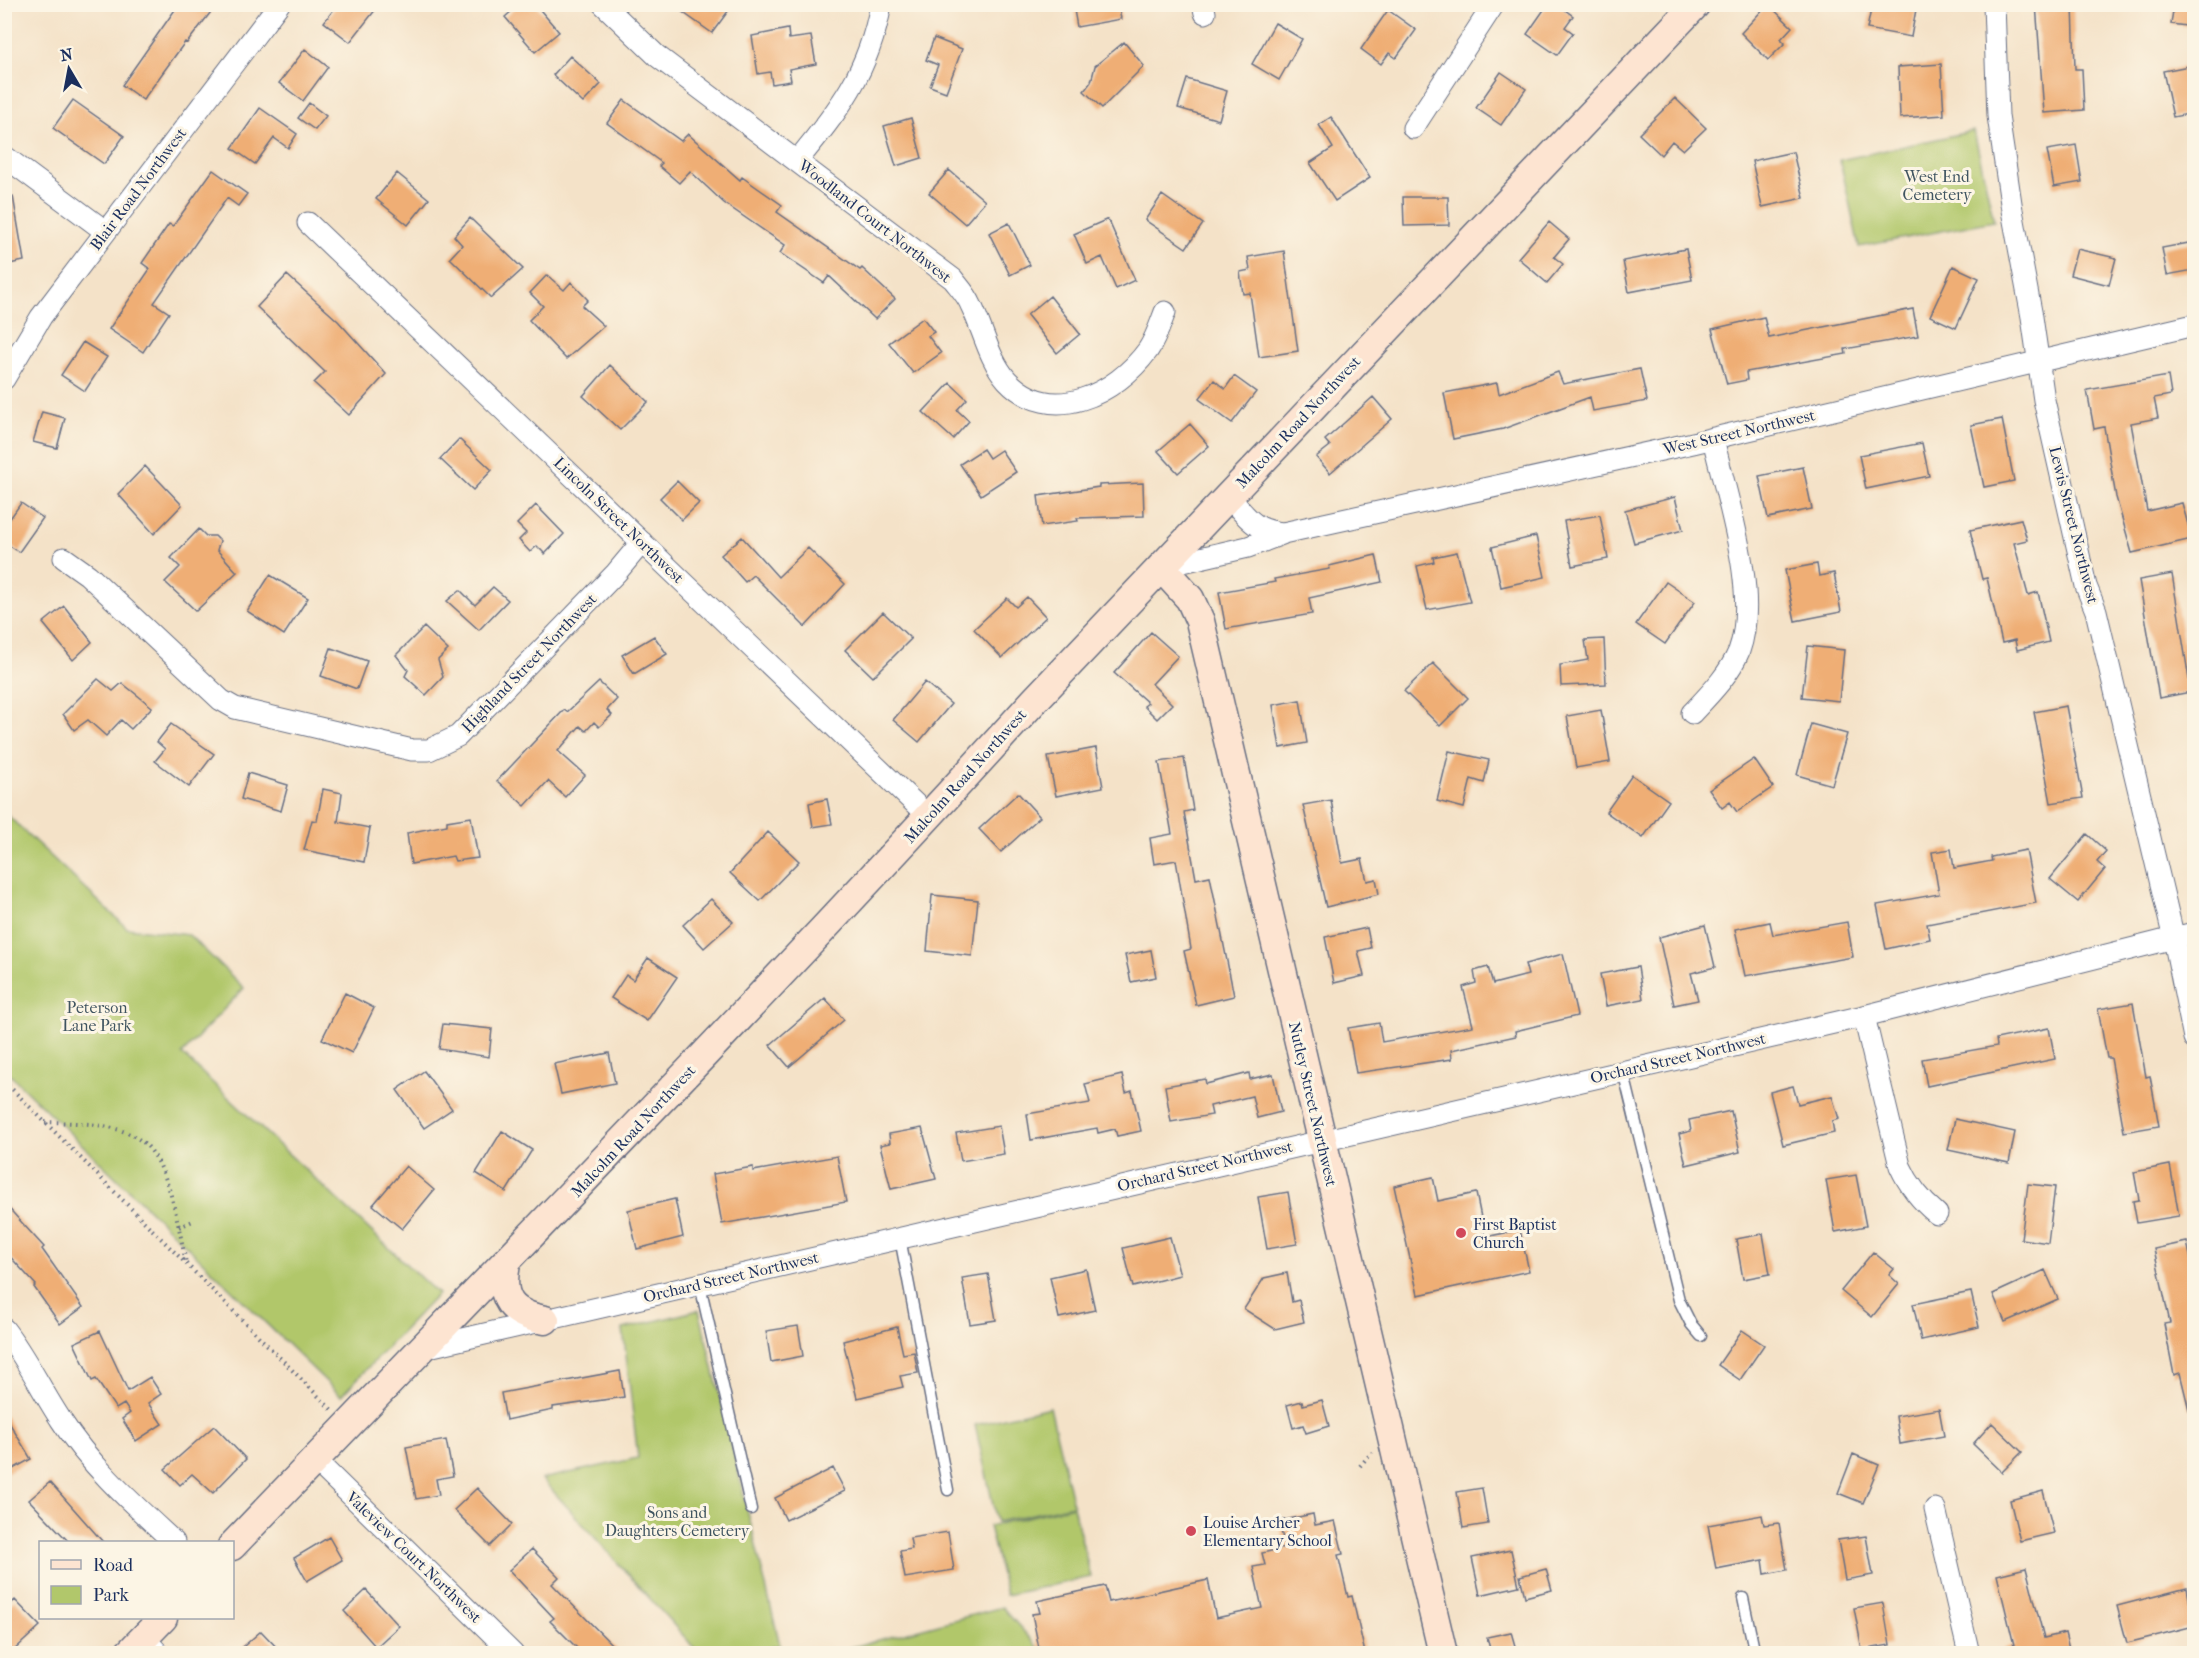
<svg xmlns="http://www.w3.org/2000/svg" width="2199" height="1658" font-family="'IM FELL French Canon',serif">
<rect width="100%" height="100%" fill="#fcf5e5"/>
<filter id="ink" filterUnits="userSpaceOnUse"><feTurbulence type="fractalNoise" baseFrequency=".0167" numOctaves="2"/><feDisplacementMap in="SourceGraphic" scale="12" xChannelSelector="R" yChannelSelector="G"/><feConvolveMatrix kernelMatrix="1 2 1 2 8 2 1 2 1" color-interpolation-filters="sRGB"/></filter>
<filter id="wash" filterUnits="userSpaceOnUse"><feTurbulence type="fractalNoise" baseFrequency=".008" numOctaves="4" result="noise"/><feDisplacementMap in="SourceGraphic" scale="24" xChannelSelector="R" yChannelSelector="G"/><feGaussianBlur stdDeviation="1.35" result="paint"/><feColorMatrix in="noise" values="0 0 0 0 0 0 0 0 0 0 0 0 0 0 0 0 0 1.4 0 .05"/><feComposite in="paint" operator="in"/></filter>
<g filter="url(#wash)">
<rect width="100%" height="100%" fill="#f4e2c8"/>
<path fill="#b1c76b" stroke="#667b64" stroke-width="1.5" d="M1974,131L1994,221L1859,247L1840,160Z
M4,812L127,928L189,935L244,988L182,1054L438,1294L341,1396L5,1070Z
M699,1310L780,1645L752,1653H699L542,1479L638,1458L623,1329Z
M1050,1407L1073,1505L997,1522L975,1425Z
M1073,1506L1091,1577L1006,1595L989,1526Z
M1002,1607L1043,1653L845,1654L849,1648Z"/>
<g id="blocks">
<path fill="#efae74" d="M179,4H217L187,43L185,42L143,100L122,85Z
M338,4H380L350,42L324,22Z
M520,4H535L559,32L535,52L505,17Z
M671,4H721L729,10L712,33Z
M1073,4H1118L1121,19L1077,27Z
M1548,4H1557L1573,16L1565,27L1573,33L1557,55L1527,34Z
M1768,4L1792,27L1781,39L1785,43L1768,60L1741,33Z
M1872,4H1917L1911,37L1867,29Z
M2036,4H2073L2075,69H2082L2084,110L2044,113Z
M2174,4H2194V27L2171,24Z
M1388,10L1416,30L1396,58L1389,53L1381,64L1361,49Z
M1275,23L1302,39L1279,80L1252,64Z
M788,29L789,39L811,36L816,64L789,69L791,81L772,84L770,72L758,74L752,36Z
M934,38L962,49L946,92L930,86L938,65L926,60Z
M1124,42L1144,66L1102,108L1084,91L1091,82L1095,66Z
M305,49L328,67L303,101L279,83Z
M570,56L601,84L583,103L553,75Z
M1941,64L1944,115L1900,118L1898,67Z
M2194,65V113L2173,117L2163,71Z
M1501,72L1526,89L1501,125L1476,108Z
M1187,79L1227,91L1219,120L1178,108Z
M1675,98L1706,128L1683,150L1672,141L1661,155L1639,134Z
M73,100L124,136L104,164L53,128Z
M624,100L681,141L688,134L740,180L742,177L782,205L777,212L860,270L862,268L895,299L875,319L829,276L824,283L780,253L785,245L724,203L690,171L679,183L659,166L662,163L607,123Z
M309,103L326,116L315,130L298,118Z
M260,108L297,134L288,148L274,138L255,164L232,148Z
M1331,117L1370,178L1335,201L1310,163L1333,148L1319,125Z
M911,118L922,158L896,166L884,126Z
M2076,145L2082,182L2054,187L2047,150Z
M1793,152L1804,198L1762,207L1752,161Z
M213,170L247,194L238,206L227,198L154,303L169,313L143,352L109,329L150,269L142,263L169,224L173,226Z
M949,170L985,201L965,224L929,193Z
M397,173L429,199L408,225L376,199Z
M1162,195L1203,224L1186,248L1145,220Z
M13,196L24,261L4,265V197Z
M1403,197H1448L1449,225L1404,226Z
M470,218L523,269L491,298L450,258L462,245L454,236Z
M1108,219L1135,280L1116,289L1102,257L1087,264L1074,234Z
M1549,222L1569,239L1554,257L1563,264L1547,283L1518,258Z
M1009,223L1030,265L1010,275L989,233Z
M2194,242V270L2167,275L2162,248Z
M1686,249L1692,280L1629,292L1623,261Z
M2077,249L2116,258L2109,285L2070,275Z
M1284,251L1298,351L1259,357L1250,293L1243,294L1240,272L1250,270L1248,257Z
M1953,266L1979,278L1956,328L1930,316Z
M287,275L338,321L386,374L349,415L314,383L325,372L257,307Z
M547,275L564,290L571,282L588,300L582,306L604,326L566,359L529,320L543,306L530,293Z
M1050,296L1080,334L1057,353L1027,315Z
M1913,309L1918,336L1845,349L1846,354L1746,372L1747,380L1727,384L1712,329L1764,317L1769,338Z
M923,318L934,332L928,336L941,353L913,373L889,343Z
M83,342L107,357L85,391L61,375Z
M610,365L648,402L620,430L583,396Z
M1640,369L1647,401L1593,411L1590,397L1503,429L1453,439L1444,393L1497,383L1499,394L1558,372L1563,384Z
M1234,376L1256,392L1232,423L1199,399L1214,380L1225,389Z
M2168,376L2171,395L2154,398L2158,418L2131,423L2147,511L2182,503L2192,539L2132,553L2116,497L2104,427L2094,429L2087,390Z
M950,383L967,399L957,410L969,421L953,439L923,412Z
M1373,397L1392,419L1330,473L1316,457L1330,446L1325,440Z
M42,412L65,418L57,448L33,442Z
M2002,419L2014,481L1984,487L1971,425Z
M1190,424L1209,446L1178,473L1158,451Z
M459,439L492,470L473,490L440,459Z
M1922,443L1929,476L1866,489L1859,455Z
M983,449L989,458L1001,450L1016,472L981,495L960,464Z
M145,466L182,505L154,534L118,494Z
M1803,467L1812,509L1768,518L1759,476Z
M677,481L699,503L682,520L660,498Z
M1143,483L1144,516L1077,518L1078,521L1042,526L1038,496L1099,487V485Z
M1675,497L1683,530L1634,543L1625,510Z
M21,503L43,518L19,552L4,542V527Z
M536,505L564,534L545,554L537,546L530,552L519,540L526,533L517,524Z
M1600,515L1608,559L1572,566L1564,521Z
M2021,519L2027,540L2014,543L2028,595L2038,592L2049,642L2017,650L2015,640L2002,643L1987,578L1982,579L1970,530Z
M199,529L206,536H215L220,541L217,550L237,572L196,611L165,582L180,567L171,558Z
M1536,536L1545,577L1501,587L1492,547Z
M742,537L778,577L808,548L845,584L805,627L753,575L745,582L721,555Z
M1457,552L1470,602L1427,610L1417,566L1434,562L1433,557Z
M1376,555L1382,582L1309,598L1312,614L1226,629L1219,592L1275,582L1274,579L1330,569L1329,566Z
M1817,564L1819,576L1834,573L1841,612L1795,621L1785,570Z
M2172,574L2191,692L2159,698L2139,580Z
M270,575L308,598L284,635L247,611Z
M1666,582L1695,602L1665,644L1636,624Z
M493,587L508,600L479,630L447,601L460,590L475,605Z
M1027,597L1046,617L1002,658L974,629L1007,598L1016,607Z
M64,606L92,642L73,660L43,623Z
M883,612L911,639L873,677L845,650Z
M424,627L448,650L438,660L443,677L426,695L405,676L408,670L396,655Z
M1151,632L1178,656L1152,684L1172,704L1157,719L1144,706L1148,703L1114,673Z
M654,636L667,654L634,674L622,655Z
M1604,639L1606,684L1561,686L1560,665L1588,660L1585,640Z
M1808,646L1844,650L1839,701L1802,697Z
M331,648L367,661L357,689L321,676Z
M1433,663L1468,698L1440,726L1404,691Z
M98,679L113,691L122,683L152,707L131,729L121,720L106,736L88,720L74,730L63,714Z
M599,682L617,699L607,710L612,715L599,727L594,722L586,731L580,726L558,751L585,775L565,797L548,781L525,806L497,781L564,710L567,712Z
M925,682L951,704L919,742L893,720Z
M1300,700L1307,743L1280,748L1273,705Z
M2066,706L2083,798L2051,803L2034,712Z
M1601,710L1610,762L1576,768L1567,716Z
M171,724L214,754L189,787L155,761L165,749L157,742Z
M1811,724L1847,734L1832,785L1797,775Z
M1096,748L1103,787L1056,796L1048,757Z
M1449,751L1489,760L1484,783L1471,779L1464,808L1437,801Z
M1184,758L1193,810L1184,812L1196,879L1210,876L1234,996L1196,1005L1184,951L1191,949L1176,860L1154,864L1150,838L1172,834L1159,762Z
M1754,759L1773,787L1737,812L1730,802L1722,808L1709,790Z
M248,773L288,785L281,811L241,799Z
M1632,775L1669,801L1643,838L1606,812Z
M323,789L342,793L338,822L370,828L364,862L304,850L312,820L317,821Z
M1018,793L1040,817L1001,852L979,829Z
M827,799L832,824L813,827L809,803Z
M1331,800L1342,863L1362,859L1367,881L1376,879L1379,894L1326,907L1303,805Z
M471,817L478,858L455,861L453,856L411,864L407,833L447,825V821Z
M768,832L799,861L760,901L730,873Z
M2087,834L2106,851L2097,862L2105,869L2078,902L2050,879Z
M1951,849L1954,868L1992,861L1991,857L2026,850L2036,903L1927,924L1930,939L1886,949L1877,905L1939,894L1932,852Z
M932,895L978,900L972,956L927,951Z
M711,899L733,922L704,948L683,925Z
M1770,922L1773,935L1847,922L1853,957L1745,976L1735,929Z
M1705,925L1715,967L1691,973L1698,1000L1674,1005L1659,937Z
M1367,928L1371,948L1358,951L1364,976L1334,983L1325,937Z
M1151,950L1156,977L1131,982L1125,955Z
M1563,954L1577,1016L1515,1031L1516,1036L1451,1050L1452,1059L1356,1073L1348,1028L1379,1023L1382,1042L1473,1026L1463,987L1476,983L1474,971L1488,967L1493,984L1528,975L1525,964Z
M648,958L677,977L647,1021L611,998L626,975L633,980Z
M1638,967L1643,999L1606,1006L1600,974Z
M345,993L374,1008L352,1053L322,1039Z
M825,998L844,1020L789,1067L770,1045Z
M2133,1003L2146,1077L2150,1076L2159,1126L2124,1132L2111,1058H2107L2098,1009Z
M443,1024L492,1029L489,1057L439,1049Z
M2049,1028L2055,1059L1927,1086L1922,1059L1997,1046L1996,1039Z
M609,1053L615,1083L561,1094L554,1064Z
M424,1071L452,1109L424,1128L397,1090Z
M1249,1073L1250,1079L1273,1074L1281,1112L1257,1118L1252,1096L1210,1106L1212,1115L1171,1122L1165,1086L1205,1079L1206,1084Z
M1122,1075L1126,1093L1132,1091L1141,1131L1117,1136L1115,1129L1098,1133L1097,1128L1031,1140L1027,1114L1090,1103L1085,1084Z
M1793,1086L1798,1104L1832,1096L1839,1119L1832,1121L1834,1133L1783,1145L1770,1092Z
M1731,1111L1740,1152L1686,1165L1679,1134L1691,1131L1689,1120Z
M1955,1119L2015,1132L2009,1163L1948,1150Z
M999,1126L1004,1154L961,1161L956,1133Z
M922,1128L936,1179L891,1189L880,1145L890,1143L889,1134Z
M502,1131L532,1150L506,1192L476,1173Z
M837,1156L846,1202L722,1224L713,1174L753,1167V1171Z
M2170,1165L2179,1216L2137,1223L2133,1201L2139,1200L2134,1172Z
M406,1166L434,1190L402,1229L373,1205Z
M1856,1175L1866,1226L1835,1232L1826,1180Z
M1433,1177L1438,1201L1476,1193L1485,1237L1520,1230L1529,1271L1418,1295L1394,1186Z
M2028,1184L2055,1187L2048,1243L2021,1239Z
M1288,1192L1297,1244L1267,1249L1258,1197Z
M675,1199L683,1237L637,1249L628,1210Z
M4,1203L44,1247L42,1249L83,1307L60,1324L34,1287L36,1285L4,1250Z
M1763,1234L1770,1274L1743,1279L1736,1239Z
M1170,1237L1180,1275L1133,1287L1123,1248Z
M2187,1242L2194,1274V1410H2189L2180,1373L2174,1375L2164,1324L2170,1323L2154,1249Z
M1873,1252L1894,1269L1889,1275L1899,1284L1872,1317L1841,1291Z
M1086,1269L1095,1310L1059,1318L1050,1277Z
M2045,1270L2058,1299L2005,1322L1993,1294Z
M1287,1273L1292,1302L1299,1300L1304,1322L1275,1329L1244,1309L1264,1278Z
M988,1274L996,1320L970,1324L962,1278Z
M1971,1292L1979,1327L1921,1340L1913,1304Z
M798,1326L803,1356L771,1362L766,1331Z
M897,1327L903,1354L914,1352L918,1373L900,1376L903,1387L857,1398L843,1341Z
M1742,1330L1764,1345L1740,1380L1718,1365Z
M100,1331L128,1391L150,1377L161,1394L148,1403L162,1424L136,1441L122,1419L130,1413L124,1404L116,1409L96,1379L92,1381L74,1343Z
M620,1371L624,1397L553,1407V1410L506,1420L501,1393Z
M1322,1400L1329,1426L1306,1433L1303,1425L1293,1428L1287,1405L1302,1401L1303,1405Z
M1939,1409L1944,1436L1900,1444L1896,1416Z
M4,1414L31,1459L4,1474Z
M1992,1423L2022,1452L2002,1472L1973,1444Z
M214,1426L246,1459L213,1493L192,1474L180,1485L165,1469Z
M446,1440L453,1476L436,1479L439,1495L416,1499L406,1447Z
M1853,1454L1879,1465L1863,1503L1838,1493Z
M833,1468L845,1491L786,1520L775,1498Z
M50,1482L103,1542H69L29,1500Z
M477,1488L512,1524L490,1546L454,1510Z
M1482,1488L1488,1524L1463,1528L1457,1492Z
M2043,1491L2054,1533L2020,1541L2010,1500Z
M1313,1514L1315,1525L1335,1521L1343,1554L1338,1555L1348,1597L1352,1596L1365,1653H1040L1032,1614L1040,1613L1037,1601L1105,1586L1109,1602L1208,1580L1216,1618L1262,1608L1253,1567L1265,1565L1262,1553L1285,1548L1279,1521Z
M1762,1515L1764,1525L1779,1523L1787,1570L1765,1574L1763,1560L1716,1569L1708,1525Z
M948,1532L954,1570L905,1578L900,1551L912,1549L910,1538Z
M1866,1536L1873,1575L1845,1580L1838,1540Z
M329,1537L342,1560L307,1581L294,1558Z
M532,1549L559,1577L552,1584L620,1653H582L550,1621L554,1618L509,1570Z
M1511,1550L1519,1586L1480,1595L1472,1558Z
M2026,1568L2044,1638L2065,1633L2070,1653H2005L2004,1648L2014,1645L1997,1575Z
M1546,1569L1552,1590L1525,1597L1520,1576Z
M2187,1588L2194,1626L2127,1643L2117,1606Z
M366,1590L399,1626L376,1647L344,1611Z
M15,1600L40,1626L11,1653H4V1610Z
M1883,1603L1890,1645L1862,1650L1854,1608Z
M261,1631L282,1653H236Z
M1511,1632L1517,1653H1491L1487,1637Z"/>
</g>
</g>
<g filter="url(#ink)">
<use href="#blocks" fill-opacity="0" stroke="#676e83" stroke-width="1.5"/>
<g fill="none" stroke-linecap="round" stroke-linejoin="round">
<defs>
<path id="lane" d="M1623,1070L1679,1300L1691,1324L1701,1336
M900,1238L948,1490
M700,1285L751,1509
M1743,1598L1755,1654"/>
<path id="street" d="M603,4L657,56L953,279C959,287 967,295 971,305C983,329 989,360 1007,380C1051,427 1116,394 1148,350C1156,338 1160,325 1165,312
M1203,4L1205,13
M1994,4L1998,116L2012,210L2032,317L2044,400L2086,586L2096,611L2174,939L2194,1038
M1413,128L1494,4
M4,156L105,231
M797,161C839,110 869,72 881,4
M308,223L929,817
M4,379L41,317L279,4
M1228,496C1248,518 1253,530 1283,533L1693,443L2194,325
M64,558L88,575L221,700L235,708L412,750H429L458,736L616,573L642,542
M1161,567L1248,547L1282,534
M1692,713C1710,694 1729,675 1739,651C1760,593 1726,498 1713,438
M1864,1016L1900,1166C1909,1186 1920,1200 1937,1214
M4,1329C26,1357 41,1390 61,1420C91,1467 133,1504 174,1542
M424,1348L1864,1016L2194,933
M315,1460L513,1654
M1935,1509L1969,1654
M144,1638L159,1654"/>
<path id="secondary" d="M1161,567L1190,599L1200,621L1443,1654
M506,1264C499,1299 511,1314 545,1320
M232,1546C501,1265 773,989 1034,701L1696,4
M128,1654L163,1618"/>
</defs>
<use href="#lane" stroke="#676e83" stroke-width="13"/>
<use href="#street" stroke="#676e83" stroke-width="23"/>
<use href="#secondary" stroke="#676e83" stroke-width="31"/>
<path stroke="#676e83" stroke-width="4" stroke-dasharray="1.5 4.5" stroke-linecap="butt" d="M4,1081L332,1410
M45,1122C76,1123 114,1122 140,1140C169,1159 179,1230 186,1263
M179,1227L193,1221
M1360,1466L1372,1452"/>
<use href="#lane" stroke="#fff" stroke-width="10"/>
<use href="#street" stroke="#fff" stroke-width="21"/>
<use href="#secondary" stroke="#fde4d1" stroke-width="28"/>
</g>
</g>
<g fill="#d1495b" stroke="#fcf5e5" stroke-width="2">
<circle cx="1461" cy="1233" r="6"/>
<circle cx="1191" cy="1531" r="6"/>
</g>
<g text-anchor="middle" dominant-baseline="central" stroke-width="6" stroke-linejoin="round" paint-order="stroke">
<g font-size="16" fill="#405561" stroke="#fcf5e5">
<text x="1937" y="176">West End<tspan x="1937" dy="18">Cemetery</tspan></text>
<text x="97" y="1007">Peterson<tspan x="97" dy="18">Lane Park</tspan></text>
<text x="677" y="1512">Sons and<tspan x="677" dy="18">Daughters Cemetery</tspan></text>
</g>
<g font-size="16" fill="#1b2f5e" stroke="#fcf5e5">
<text transform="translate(138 189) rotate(-53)">Blair Road Northwest</text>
<text transform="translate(875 221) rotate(38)">Woodland Court Northwest</text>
<text transform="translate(1298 422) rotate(-47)">Malcolm Road Northwest</text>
<text transform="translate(1739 432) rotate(-13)">West Street Northwest</text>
<text transform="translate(619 520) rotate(44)">Lincoln Street Northwest</text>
<text transform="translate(2074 525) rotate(76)">Lewis Street Northwest</text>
<text transform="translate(529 663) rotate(-46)">Highland Street Northwest</text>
<text transform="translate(965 776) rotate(-48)">Malcolm Road Northwest</text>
<text transform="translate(1678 1058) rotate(-13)">Orchard Street Northwest</text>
<text transform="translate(1313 1104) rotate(77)">Nutley Street Northwest</text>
<text transform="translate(633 1131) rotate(-47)">Malcolm Road Northwest</text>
<text transform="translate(1205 1166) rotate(-13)">Orchard Street Northwest</text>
<text transform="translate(731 1277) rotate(-13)">Orchard Street Northwest</text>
<text transform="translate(414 1557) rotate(44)">Valeview Court Northwest</text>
</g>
<g font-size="16" fill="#1b2f5e" stroke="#fcf5e5" text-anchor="start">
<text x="1473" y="1224">First Baptist<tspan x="1473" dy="18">Church</tspan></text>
<text x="1203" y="1522">Louise Archer<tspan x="1203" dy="18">Elementary School</tspan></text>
</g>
</g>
<rect width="2199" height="1658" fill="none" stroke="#fcf5e5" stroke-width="24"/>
<rect x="39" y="1541" width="195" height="78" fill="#fcf5e5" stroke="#a2a6af" stroke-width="1.5"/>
<rect x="51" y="1560" width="30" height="9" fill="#fde4d1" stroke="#a2a6af" stroke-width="1.5"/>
<text x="93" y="1571" font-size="18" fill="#1b2f5e">Road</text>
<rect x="51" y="1586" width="30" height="18" fill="#b1c76b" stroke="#a2a6af" stroke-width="1.5"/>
<text x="93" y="1601" font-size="18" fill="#1b2f5e">Park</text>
<g transform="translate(69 69) rotate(350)" stroke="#fcf5e5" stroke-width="4.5" paint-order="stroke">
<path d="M0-4.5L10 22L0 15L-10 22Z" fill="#1b2f5e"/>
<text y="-9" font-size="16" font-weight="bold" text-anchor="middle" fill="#1b2f5e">N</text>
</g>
</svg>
